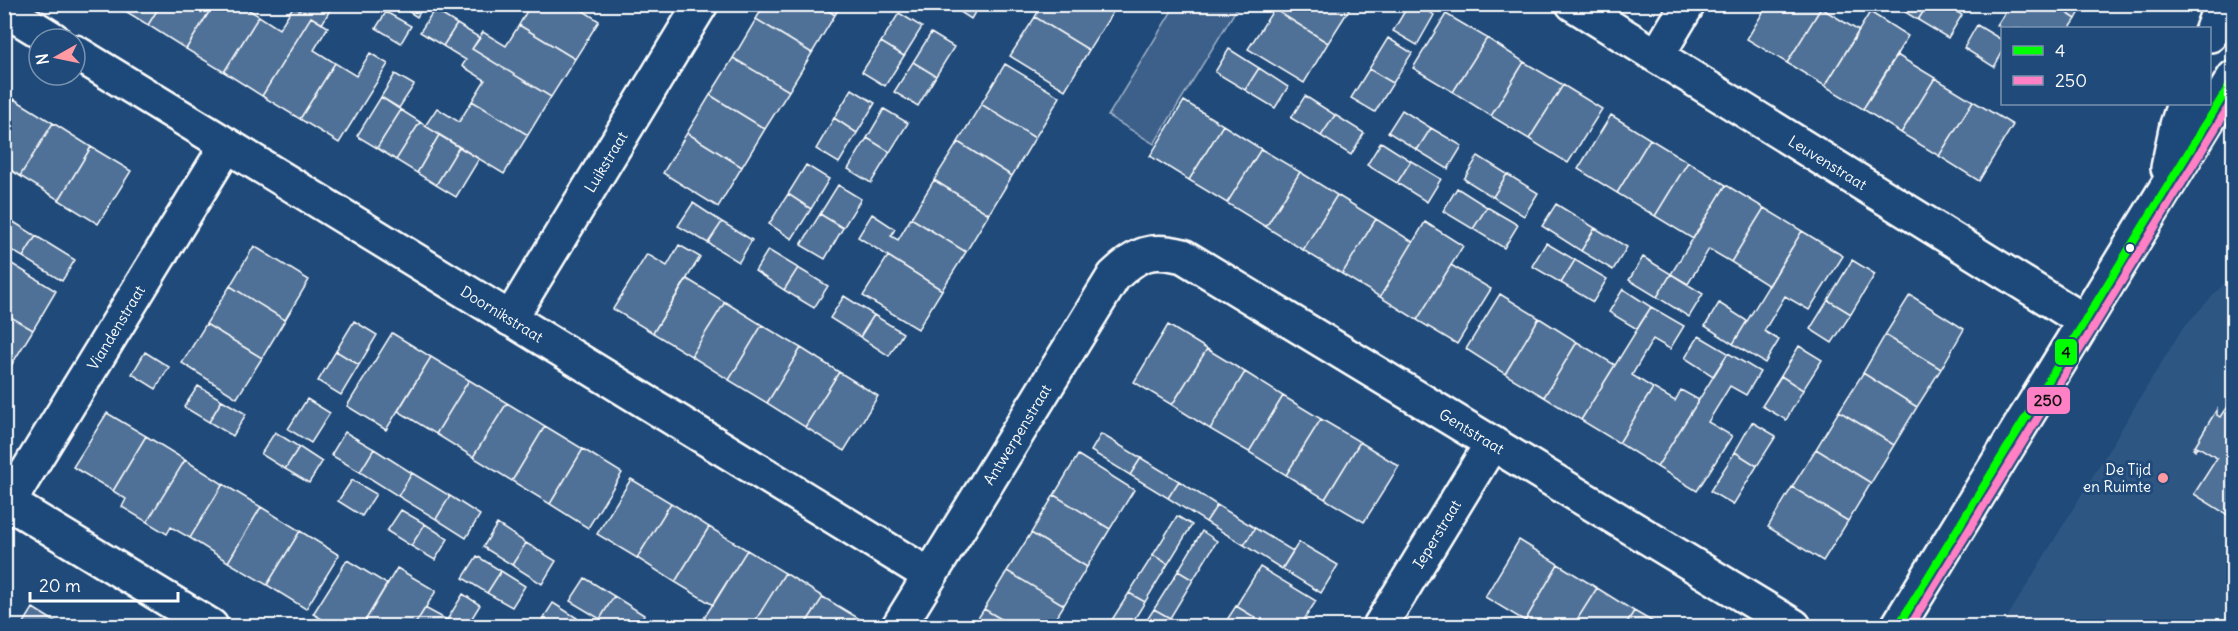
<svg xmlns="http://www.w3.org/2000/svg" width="2238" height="631" font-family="Delius,sans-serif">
<rect width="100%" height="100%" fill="#1f4a7a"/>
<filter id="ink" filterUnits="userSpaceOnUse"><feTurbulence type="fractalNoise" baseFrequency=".0167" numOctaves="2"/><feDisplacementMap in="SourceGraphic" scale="12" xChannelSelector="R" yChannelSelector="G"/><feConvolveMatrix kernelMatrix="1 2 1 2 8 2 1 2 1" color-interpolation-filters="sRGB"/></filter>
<g filter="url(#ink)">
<path fill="#2e5683" d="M2233,274V626H2002L2182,329Z"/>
<path fill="#3c618b" stroke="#9eb0c5" stroke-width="1.5" d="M1176,4L1239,5L1154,144L1108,116Z"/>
<path fill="#507197" stroke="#fff" stroke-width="1.5" d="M114,4H161L148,25Z
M161,4H214L186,49L148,25Z
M214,4H239L259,16L224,72L186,49Z
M303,4L333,5L322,24L311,17L262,96L224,72L259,16L279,29L293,7L300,10Z
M397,4H425L417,17Z
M531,4H573L599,21L575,59L519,25Z
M765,4H818L835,15L812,53L756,19Z
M818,4H842L835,15Z
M948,4H980L971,19Z
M1042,4H1100L1113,12L1089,50L1035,17Z
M1277,4H1350L1352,5L1328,43L1274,9Z
M1409,4H1418L1434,15L1417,45L1393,31Z
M1768,4H1815L1821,8L1787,63L1747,39Z
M1892,4H1928L1918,20Z
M1928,4H1944L1962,15L1948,38L1918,20Z
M2010,4H2053L2076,19L2070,28L2002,29L1997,25Z
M2053,4H2084L2076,19Z
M1821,8L1859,31L1825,86L1787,63Z
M1274,9L1328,43L1304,83L1248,49Z
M434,10L457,24L443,46L420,32Z
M386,12L411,26L401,43L376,28Z
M1870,12L1908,36L1863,109L1825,86Z
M899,13L922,27L904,56L881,42Z
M1446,14L1487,38L1453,92L1413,68Z
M311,17L328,27L314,50L335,63L300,119L262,96Z
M1035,17L1089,50L1065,90L1010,56Z
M756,19L812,53L789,91L733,58Z
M457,24L480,38L472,49L551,97L528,135L472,101L485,80L462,66L466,60L443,46Z
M519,25L575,59L551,97L472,49L483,32L506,46Z
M1977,25L2002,40V53L1994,67L1964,48Z
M931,33L954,47L936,76L913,62Z
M1388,38L1412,53L1393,83L1369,69Z
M1487,38L1524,62L1491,116L1453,92Z
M881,42L904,56L885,86L862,72Z
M1229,49L1259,68L1245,90L1215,72Z
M370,53L388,64L339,143L300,119L335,63L356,76Z
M1897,55L1935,78L1901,133L1863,109Z
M733,58L789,91L765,129L710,95Z
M913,62L936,76L918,106L894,92Z
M1524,62L1563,85L1529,139L1491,116Z
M1005,64L1060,97L1035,138L981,104Z
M1259,68L1288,87L1275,108L1245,90Z
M1369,69L1393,83L1375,112L1351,98Z
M395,74L414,85L399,108L381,97Z
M1935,78L1973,101L1939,156L1901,133Z
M1563,85L1602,109L1568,163L1529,139Z
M852,89L875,103L857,133L834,118Z
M4,93L14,99L4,114Z
M710,95L765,129L742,167L687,133Z
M1305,96L1335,115L1321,136L1291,118Z
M381,97L401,110L377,148L357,136Z
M14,99L53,123L20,176L4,166V114Z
M472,101L528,135L504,174L425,126L437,108L459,122Z
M1184,101L1223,125L1189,180L1150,156Z
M1973,101L2013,125L1979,181L1939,156Z
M981,104L1035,138L1012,176L958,142Z
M884,109L908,123L890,152L867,138Z
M401,110L420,122L396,160L377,148Z
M1402,110L1431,128L1417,150L1388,132Z
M1335,115L1364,133L1351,155L1321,136Z
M1611,115L1650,139L1617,193L1578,169Z
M834,118L857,133L839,163L816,149Z
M420,122L439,135L417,173L396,160Z
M53,123L91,147L59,200L20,176Z
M1223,125L1261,149L1227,203L1189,180Z
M1431,128L1462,146L1448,169L1417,150Z
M687,133L742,167L718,207L663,173Z
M439,135L459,147L436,185L417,173Z
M867,138L890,152L871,183L848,169Z
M1650,139L1688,162L1655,216L1617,193Z
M958,142L1012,176L989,214L934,180Z
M1381,142L1411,161L1397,183L1367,165Z
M91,147L131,171L98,224L59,200Z
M459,147L479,159L456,197L436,185Z
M1261,149L1300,172L1266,227L1227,203Z
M1478,156L1507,174L1493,197L1464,179Z
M1411,161L1441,179L1427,202L1397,183Z
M1688,162L1726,185L1693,239L1655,216Z
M806,165L829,179L811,209L788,194Z
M1300,172L1337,195L1303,250L1266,227Z
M1507,174L1538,193L1524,216L1493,197Z
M934,180L989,214L966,252L911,218Z
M838,185L861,199L843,228L820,214Z
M1726,185L1764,208L1731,262L1709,249L1688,284L1671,274Z
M1457,188L1487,207L1473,229L1443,211Z
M788,194L811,209L792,239L769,224Z
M1337,195L1376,219L1342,274L1303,250Z
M693,203L722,222L708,243L678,226Z
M1556,204L1595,228L1581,251L1542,226Z
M1487,207L1518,225L1504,248L1473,229Z
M1764,208L1802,231L1769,286L1731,262Z
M820,214L843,228L825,259L801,245Z
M872,214L895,229L891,236L898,240L911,218L966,252L942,290L858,237Z
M1376,219L1413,242L1380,297L1342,274Z
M12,221L36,236L23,257L4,246V233Z
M722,222L752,240L739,262L708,243Z
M1425,222L1463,246L1417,320L1380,297Z
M1595,228L1627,247L1613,270L1581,251Z
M1802,231L1843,256L1809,310L1785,296L1764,331L1779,340L1765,363L1733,344Z
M36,236L75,260L62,281L23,257Z
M1546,243L1575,260L1561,283L1532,266Z
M679,245L700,257L653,333L613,309L647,254L667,266Z
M254,246L309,280L285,320L230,286Z
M768,250L798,268L784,290L755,271Z
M888,256L942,290L918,329L863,296Z
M1643,257L1671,274L1657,297L1629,280Z
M4,259L56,291L33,330L4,313Z
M1575,260L1607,279L1593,302L1561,283Z
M1852,260L1875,274L1851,314L1828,300Z
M1451,265L1491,289L1457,344L1417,320Z
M798,268L828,286L814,308L784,290Z
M1671,274L1703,294L1689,317L1657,297Z
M687,279L725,302L691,356L653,333Z
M230,286L285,320L262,358L206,324Z
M1623,289L1651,307L1637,329L1609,312Z
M1500,294L1539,318L1505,374L1466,349Z
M1910,295L1964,329L1941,369L1885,335Z
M844,296L874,315L860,337L830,318Z
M1828,300L1851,314L1832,343L1810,329Z
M725,302L762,325L729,380L691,356Z
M1719,303L1747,321L1733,344L1705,326Z
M1651,307L1684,326L1670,349L1653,339L1632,375L1653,388L1619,443L1581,420Z
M4,313L33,330L9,369L4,366Z
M874,315L903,333L889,356L860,337Z
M1539,318L1577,342L1544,397L1505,374Z
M354,321L377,335L359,365L336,351Z
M206,324L262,358L237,398L182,363Z
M762,325L801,348L767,403L729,380Z
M1168,325L1207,349L1172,405L1134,382Z
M392,333L431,357L386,430L347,406Z
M1885,335L1941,369L1917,407L1863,373Z
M1699,336L1728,353L1713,376L1685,358Z
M1577,342L1615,365L1581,420L1544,397Z
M1799,346L1822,360L1803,390L1781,376Z
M801,348L839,372L805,427L767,403Z
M1207,349L1245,372L1210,429L1172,405Z
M336,351L359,365L341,395L318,381Z
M145,352L169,367L156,389L132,374Z
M1728,353L1760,372L1746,395L1730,386L1708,422L1732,436L1697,491L1657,467Z
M431,357L469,380L436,434L398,411Z
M839,372L878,396L844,451L805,427Z
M1245,372L1283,396L1249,452L1210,429Z
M1863,373L1917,407L1894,445L1839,411Z
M1781,376L1803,390L1786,420L1762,406Z
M469,380L507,403L473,457L436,434Z
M198,386L222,400L209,422L184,407Z
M1653,388L1675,401L1681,390L1699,400L1657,467L1619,443Z
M1283,396L1321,419L1286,475L1249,452Z
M2234,396V519L2194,494L2217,458L2197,446L2195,451L2193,449L2217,409V415L2220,417Z
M307,399L330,413L311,443L288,429Z
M222,400L246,414L233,436L209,422Z
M507,403L545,426L512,481L473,457Z
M1839,411L1894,445L1871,483L1816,449Z
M107,413L146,436L113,491L73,467Z
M1321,419L1360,442L1325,499L1286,475Z
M1752,422L1776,436L1757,466L1735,452Z
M545,426L583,449L550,504L512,481Z
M275,432L299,447L285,469L261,454Z
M345,432L374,449L360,472L331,455Z
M1101,434L1141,458L1130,475L1091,451Z
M146,436L185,460L147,522L122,507L126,499L113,491Z
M1360,442L1399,466L1364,522L1325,499Z
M299,447L322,462L309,483L285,469Z
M374,449L412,473L398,496L360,472Z
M583,449L622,473L588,528L550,504Z
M1816,449L1871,483L1848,521L1792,487Z
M1735,452L1757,466L1733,505L1710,491Z
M1078,455L1134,490L1110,529L1054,495Z
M1141,458L1179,481L1168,498L1130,475Z
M185,460L223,484L190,538L171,527L167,534L147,522Z
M412,473L450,496L436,519L398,496Z
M631,479L671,503L637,558L597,534Z
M352,480L376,494L362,516L338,501Z
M1179,481L1217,505L1206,522L1168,498Z
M223,484L261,507L228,562L190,538Z
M1792,487L1848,521L1823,561L1768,527Z
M1054,495L1110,529L1087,567L1031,533Z
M450,496L480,515L466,538L436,519Z
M671,503L709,527L675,582L637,558Z
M1217,505L1255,528L1244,545L1206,522Z
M261,507L300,531L267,585L228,562Z
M401,510L425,524L411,546L387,531Z
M1177,516L1192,525L1168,564L1153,555Z
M425,524L448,539L435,560L411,546Z
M497,524L526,543L512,565L483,547Z
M709,527L747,550L713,605L675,582Z
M1255,528L1293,551L1282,569L1244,545Z
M300,531L339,555L306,609L267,585Z
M1202,531L1217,541L1193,580L1178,571Z
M1031,533L1087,567L1064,605L1007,571Z
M1519,540L1558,564L1525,621L1485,597Z
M1299,542L1338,565L1321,593L1282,569Z
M526,543L556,561L542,584L512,565Z
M747,550L785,573L752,626H699Z
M1153,555L1168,564L1145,602L1129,593Z
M477,556L501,571L487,593L463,578Z
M347,560L387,584L362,626H334L313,614Z
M1558,564L1597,588L1573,626H1534L1525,621Z
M1260,567L1316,601L1300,626H1269L1236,606Z
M397,568L436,591L414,626H362Z
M501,571L525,586L512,607L487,593Z
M1007,571L1064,605L1051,626H1013L984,609Z
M1178,571L1193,580L1170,618L1154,609Z
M785,573L823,597L804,626H752Z
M585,578L614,596L600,619L570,601Z
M1597,588L1634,611L1625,626H1573Z
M1129,593L1145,602L1130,626H1108Z
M463,594L480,605L467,626H414L425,608L447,620Z
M614,596L644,615L637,626H611L600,619Z
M823,597L863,621L859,626H804Z
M553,603L577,618L571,626L539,625Z
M1236,606L1269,626H1223Z
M33,608L62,626H22Z
M984,609L1013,626H973Z
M1154,609L1170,618L1165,626H1143Z
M1634,611L1660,626H1625Z"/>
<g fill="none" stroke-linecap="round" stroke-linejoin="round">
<defs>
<g id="minor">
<path id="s1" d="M1573,4L2084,321"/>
<path d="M4,9L53,39"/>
<path d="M2210,35L2221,4"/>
<path id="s2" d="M75,52L929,575"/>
<path d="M1657,56L1688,4"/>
<path d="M2168,168L2177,125L2184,104"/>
<path id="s3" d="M510,319L701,4"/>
<path d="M9,503L211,626"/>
<path id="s4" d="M4,510L227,145"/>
<path id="s5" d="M899,626L1114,276C1138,253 1151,248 1183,256L1794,626"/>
<path id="s6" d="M1380,626L1492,443"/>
<path d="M1898,626L2234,77"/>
</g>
</defs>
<use href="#minor" stroke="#fff" stroke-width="38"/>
<use href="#minor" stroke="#1f4a7a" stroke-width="33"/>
<defs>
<path id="bus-1" d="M1898,626L2234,78"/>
<path id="bus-2" d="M1910,626L2234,98"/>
</defs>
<use href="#bus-1" stroke="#1f4a7a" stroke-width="12"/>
<use href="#bus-2" stroke="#1f4a7a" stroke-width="12"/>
<use href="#bus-1" stroke="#0f0" stroke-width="8"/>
<use href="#bus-2" stroke="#ff80c5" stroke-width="8"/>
</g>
</g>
<circle fill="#fff" stroke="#1f4a7a" stroke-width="2" cx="2130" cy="248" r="5"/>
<circle fill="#ff9aa2" stroke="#1f4a7a" stroke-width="2" cx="2163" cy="478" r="6"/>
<g text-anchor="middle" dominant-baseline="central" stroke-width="6" stroke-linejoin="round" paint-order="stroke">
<g font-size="15" fill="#fff" stroke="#1f4a7a">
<text stroke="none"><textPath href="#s3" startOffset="184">Luikstraat</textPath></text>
<text stroke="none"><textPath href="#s1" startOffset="300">Leuvenstraat</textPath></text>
<text stroke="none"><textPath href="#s2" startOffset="501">Doornikstraat</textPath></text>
<text stroke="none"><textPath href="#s4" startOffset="214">Viandenstraat</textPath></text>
<text stroke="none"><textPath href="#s5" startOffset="825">Gentstraat</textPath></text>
<text stroke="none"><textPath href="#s5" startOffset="225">Antwerpenstraat</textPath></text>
<text stroke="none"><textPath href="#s6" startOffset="108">Ieperstraat</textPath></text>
</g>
<g font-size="15" fill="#fff" stroke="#1f4a7a" text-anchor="end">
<text x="2151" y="469">De Tijd<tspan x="2151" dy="17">en Ruimte</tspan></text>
</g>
</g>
<g stroke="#1f4a7a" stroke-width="2">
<rect x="2054" y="338" width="24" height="28" rx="6" fill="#0f0"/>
<rect x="2026" y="386" width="45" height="29" rx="6" fill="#ff80c5"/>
</g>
<g font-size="16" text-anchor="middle" font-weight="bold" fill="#111">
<text x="2066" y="358">4</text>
<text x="2048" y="406">250</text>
</g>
<rect width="2238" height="631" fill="none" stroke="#1f4a7a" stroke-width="24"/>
<rect x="12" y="12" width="2214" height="607" fill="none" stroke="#fff" stroke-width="2" filter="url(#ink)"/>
<rect x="2001" y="27" width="210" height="78" fill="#1f4a7a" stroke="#7992af" stroke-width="1.5"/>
<rect x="2013" y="46" width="30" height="9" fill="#00ff00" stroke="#7992af" stroke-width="1.5"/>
<text x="2055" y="57" font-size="18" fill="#ffffff">4</text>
<rect x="2013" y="76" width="30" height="9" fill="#ff80c5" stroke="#7992af" stroke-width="1.5"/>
<text x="2055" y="87" font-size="18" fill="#ffffff">250</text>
<g transform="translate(57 57) rotate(261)"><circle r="28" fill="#1f4a7a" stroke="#7992af" stroke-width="1.5"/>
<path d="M0-4.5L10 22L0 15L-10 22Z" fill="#ff9aa2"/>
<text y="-9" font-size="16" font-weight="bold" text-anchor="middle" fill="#ffffff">N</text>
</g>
<path d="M30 592v9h148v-9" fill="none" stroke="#ffffff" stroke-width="3"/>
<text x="39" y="592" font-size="18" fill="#ffffff" stroke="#1f4a7a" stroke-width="4.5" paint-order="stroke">20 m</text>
</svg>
